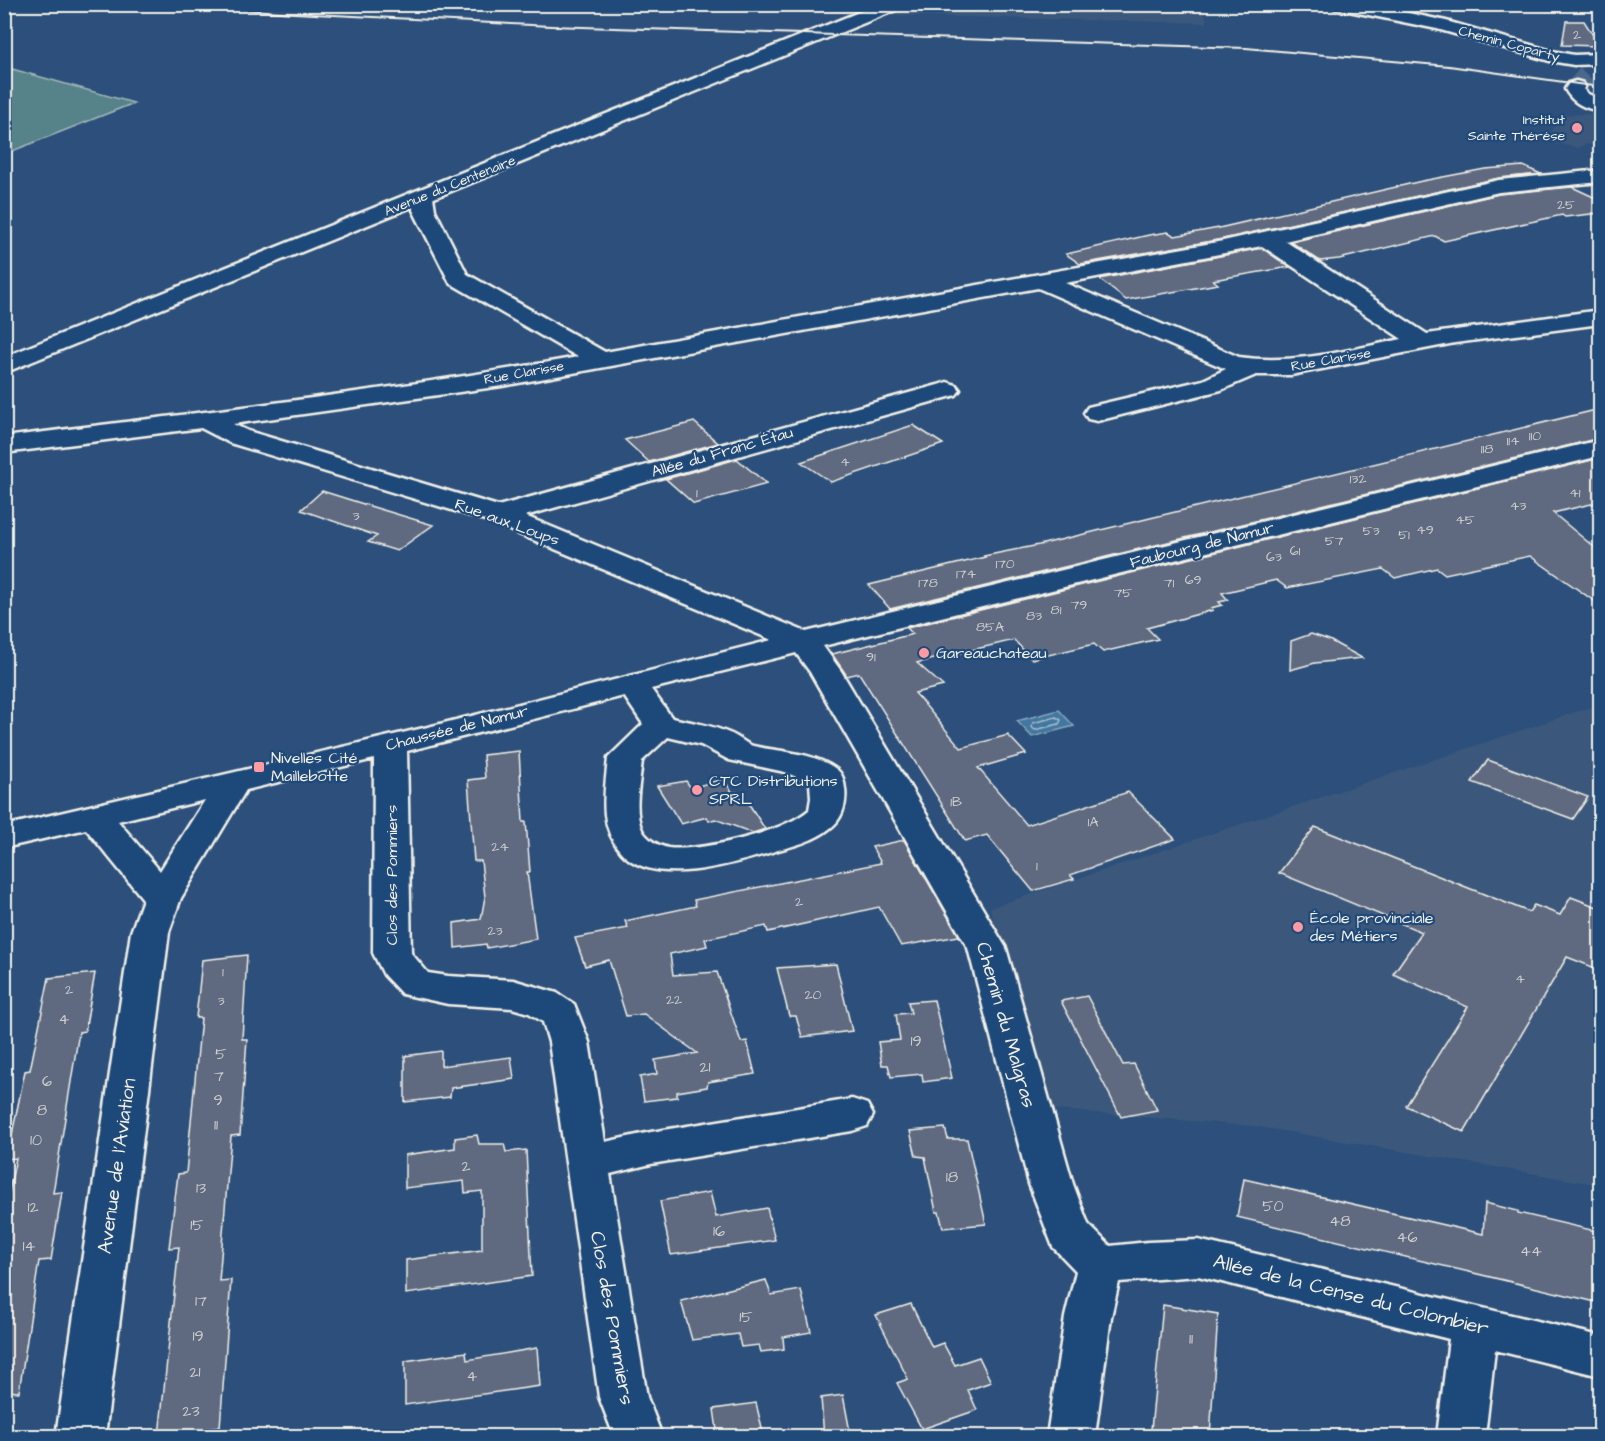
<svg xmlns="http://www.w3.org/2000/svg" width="1605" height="1441" font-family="'Architects Daughter',sans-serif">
<rect width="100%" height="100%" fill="#2c507b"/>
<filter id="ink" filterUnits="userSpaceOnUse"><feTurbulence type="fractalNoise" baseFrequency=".0167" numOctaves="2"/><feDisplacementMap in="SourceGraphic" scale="12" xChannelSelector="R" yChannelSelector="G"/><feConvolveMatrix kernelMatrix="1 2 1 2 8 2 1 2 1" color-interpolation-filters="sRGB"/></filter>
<g filter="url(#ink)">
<path fill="#3b587c" d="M1203,4L1207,23L851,14L768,5Z
M1590,114L1600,115V147L1586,144L1579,148L1546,141L1561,115Z
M1600,704V1185L1254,1126L1046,1109L990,908Z"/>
<path fill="#56828a" stroke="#a5bab9" stroke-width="1.5" d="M5,67L134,103L5,154Z"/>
<path fill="#4377a0" stroke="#8aa8bd" stroke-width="1.5" d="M1059,710L1074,726L1032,737L1017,721Z"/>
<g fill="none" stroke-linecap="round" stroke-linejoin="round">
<path stroke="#adc0cb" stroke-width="1.5" d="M1056,717L1061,720L1059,724L1035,730L1031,727L1033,723Z"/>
</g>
<path fill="#5f6a80" stroke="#f4f1e8" stroke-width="1.5" d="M1566,21H1584L1600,46L1562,45Z
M1523,166L1541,174L1499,178L1223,239L1080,264L1066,254L1149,235L1168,232L1175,236L1219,228L1422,181L1485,169Z
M1572,187L1600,200V213L1565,217L1562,215L1444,241L1435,236L1339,259L1320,261L1291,242L1499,194Z
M1262,248L1289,267L1213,280L1218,284L1126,300L1099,279Z
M1600,409V438L890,609L869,585L985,557L984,556L1039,545Z
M694,422L718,443L649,462L625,440Z
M913,425L943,444L831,482L801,462Z
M1600,458V502L1553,513L1600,552V605L1530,556L1445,574L1437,568L1395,578L1383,569L1287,588L1276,580L1222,593L1228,600L1219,602L1222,605L1211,608L1213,610L1147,628L1158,639L1103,652L1094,644L1032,659L1014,640L917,663L943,686L915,693L961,748L1008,735L1026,754L978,768L1027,825L1128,792L1175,839L1070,875L1074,879L1033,891L987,835L965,841L859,673L847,676L832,654L913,634L907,628Z
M737,459L767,484L694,504L666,479Z
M322,491L373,507L433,525L397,551L368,542L377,536L301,510Z
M1311,634L1329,640L1362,658L1315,663L1290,670L1291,641Z
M519,751L523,822H526L530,872H527L536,939L487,948L486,944L455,948L454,923L481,919L485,897L481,861H474L468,780L485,778L483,755Z
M1488,760L1588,797L1573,819L1472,782Z
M723,779L733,793L736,792L741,799L747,801L765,829L753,833L715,819L709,821L707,817L681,824L657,786L686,781L691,788Z
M1315,827L1529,912L1534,905L1560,915L1571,897L1600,908V970L1567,957L1464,1132L1406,1106L1468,1007L1393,974L1422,932L1279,873Z
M904,840L959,936L901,946L879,907L768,932L766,926L705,939L707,946L670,954L673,975L717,972L741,1042L747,1041L755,1074L708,1082L707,1087L677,1092V1097L644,1101L640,1077L657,1074L655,1060L697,1053L644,1014L626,1016L609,960L585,966L575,938L628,928L625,921L696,906L694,900L881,863L872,847Z
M247,955L242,1039H247L240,1135L231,1136L219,1281L231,1280L220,1427L159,1436L179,1247L169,1248L178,1174L186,1173L201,1018H196L202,960Z
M836,964L852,1031L802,1037L796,1016H789L777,968Z
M95,973L85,1031L79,1032L53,1193L62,1192L51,1260L39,1261L19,1392L4,1391V1215L16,1158L7,1159L25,1071L30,1070L49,978Z
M1087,996L1123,1065L1134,1064L1157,1110L1121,1117L1061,1001Z
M934,1000L952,1078L923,1082L922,1074L891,1077L888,1065H882L878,1042L900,1040L896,1014L911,1013L908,1002Z
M441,1051V1066L511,1057L514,1079L451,1088L450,1097L405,1102V1056Z
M945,1128L948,1139H967L986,1224L943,1228L939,1212H936L925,1157L916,1156L910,1131Z
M477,1135L479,1144H504L506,1152L526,1150L532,1276L406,1294V1260L482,1250V1191L465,1193L464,1181L405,1188V1155L455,1148V1138Z
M1244,1179L1483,1234L1485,1203L1518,1211V1213L1600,1232V1303L1237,1217Z
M710,1192L716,1217L767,1208L775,1240L671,1255L660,1201Z
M766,1280L771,1295L801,1290L811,1332L783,1337L784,1349L761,1352L759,1345L741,1347L738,1334L692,1340L681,1301Z
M911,1304L932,1347L943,1343L955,1365L979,1357L991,1382L968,1390L977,1410L922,1429L897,1383L908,1379L876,1315Z
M1163,1305L1218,1314L1210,1437H1186L1151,1430Z
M537,1348L540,1386L405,1405V1361L466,1352L467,1360Z
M843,1395L851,1437H824L821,1398Z
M756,1403L764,1437H718L714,1409Z"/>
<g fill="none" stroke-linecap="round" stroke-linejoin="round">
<path stroke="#4a688b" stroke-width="19" stroke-dasharray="19 10" stroke-linecap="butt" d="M1576,87L1587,75"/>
<defs>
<path id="minor" d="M1332,4H1366L1446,21L1552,51L1574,55L1600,54V64L1574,65L1550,61L1437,29L1334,8Z
M1576,81L1583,83L1585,87L1583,89L1588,94L1600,99V111C1585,108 1573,104 1565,89L1569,83Z
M1600,170V182L1499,192L1285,241L1427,334L1600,310V324L1455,343L1291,375H1256L1221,390L1097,421L1088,419L1084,413L1088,407L1203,380L1226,369L1038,288L502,386L233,424L248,431L498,506L938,385L947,382L956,385L960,390L956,395L525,516L806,632L1600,440V456L823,646L841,671L1006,948L1073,1184L1088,1224L1110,1246L1148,1242L1198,1240L1600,1336V1376L1495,1350L1485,1436H1437L1449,1339L1198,1276L1119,1282L1111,1317L1095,1436H1047L1065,1317L1076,1271L1053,1247L1029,1184L968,948L810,672L796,653L651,689L672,718C691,722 711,725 729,733C738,736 744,743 753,746C780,752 813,752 836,769C843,774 844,781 845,789C847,804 842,820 829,829C814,841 793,846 775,851C736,863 655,889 622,853C597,825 605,792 608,758L643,724L624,696L407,751L411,953L428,973L448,976L513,980L557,993L574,1004L589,1042L605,1142L651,1132L852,1099L867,1104L873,1115L867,1126L852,1131L651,1164L610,1174L647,1397L662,1436H614L599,1397L549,1042L543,1022L529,1013L512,1008L448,1004L402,994L384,975L373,953L374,759L246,790L181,898L169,932L105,1436H56L131,932L143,899L86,829L4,848V826L428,727L772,640L488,521L230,443L201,428L4,453V437C196,413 388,391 578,357L450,283L413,210V197L416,193L423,191L430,193L433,197L435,210L467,274L605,352L1223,241L1499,180ZM1262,246L1402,339C1347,350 1295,365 1239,357L1065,283ZM668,737L701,745L729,760L785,772L810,783L811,798L809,810C784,832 701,852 668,848C658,846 647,839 642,830C633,810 640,782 642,761ZM205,800L160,871L118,821Z"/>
<path id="major" d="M879,4H903L901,8L4,373V357Z"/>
</defs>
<use href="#minor" stroke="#f4f1e8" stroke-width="5"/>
<use href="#major" stroke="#f4f1e8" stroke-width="5"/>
<use href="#minor" fill="#1f4a7a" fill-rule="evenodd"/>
<use href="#major" fill="#1f4a7a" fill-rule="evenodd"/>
<path stroke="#f4f1e8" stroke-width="2" d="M166,4L294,13L551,26L1246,48L1449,66L1600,87"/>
</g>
</g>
<g fill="#ff9aa2" stroke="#1f4a7a" stroke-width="2">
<circle cx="1577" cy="128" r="6"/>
<circle cx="924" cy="653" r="6"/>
<rect x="253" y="761" width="12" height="12" rx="3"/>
<circle cx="697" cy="790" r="6"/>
<circle cx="1298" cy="927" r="6"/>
</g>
<g text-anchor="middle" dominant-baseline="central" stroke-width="4.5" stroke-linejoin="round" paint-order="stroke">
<g font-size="14" fill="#cfcfce">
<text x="1577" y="35">2</text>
<text x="1566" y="205">25</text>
<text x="1535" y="436">110</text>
<text x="1513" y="441">114</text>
<text x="1487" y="449">118</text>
<text x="845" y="462">4</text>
<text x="1358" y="479">132</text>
<text x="697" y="493">1</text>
<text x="1575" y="493">41</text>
<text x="1518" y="506">43</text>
<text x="356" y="516">3</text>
<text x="1465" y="520">45</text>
<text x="1425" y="530">49</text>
<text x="1371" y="531">53</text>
<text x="1404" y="535">51</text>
<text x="1334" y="541">57</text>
<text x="1295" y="551">61</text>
<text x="1274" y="557">63</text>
<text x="1005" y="564">170</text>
<text x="966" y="574">174</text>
<text x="1193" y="580">69</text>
<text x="928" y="583">178</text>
<text x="1169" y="583">71</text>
<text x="1123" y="593">75</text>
<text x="1079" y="605">79</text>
<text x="1056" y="610">81</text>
<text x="1034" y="616">83</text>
<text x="990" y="627">85A</text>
<text x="871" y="657">91</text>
<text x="956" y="802">1B</text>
<text x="1093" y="822">1A</text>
<text x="500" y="847">24</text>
<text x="1037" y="866">1</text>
<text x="799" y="902">2</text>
<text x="495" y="931">23</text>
<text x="223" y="972">1</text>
<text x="1520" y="979">4</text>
<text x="69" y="990">2</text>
<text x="813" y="995">20</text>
<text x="674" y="1000">22</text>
<text x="221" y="1001">3</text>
</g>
<g font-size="14" fill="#f4f1e8" stroke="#1f4a7a">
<text transform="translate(1509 44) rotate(15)">Chemin Coparty</text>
<text transform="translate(450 186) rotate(-22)">Avenue du Centenaire</text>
<text transform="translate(1331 360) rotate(-10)">Rue Clarisse</text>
<text transform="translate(524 373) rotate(-10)">Rue Clarisse</text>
</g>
<g font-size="14" fill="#f4f1e8" stroke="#1f4a7a" text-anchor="end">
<text x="1565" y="120">Institut<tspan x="1565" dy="16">Sainte Thérèse</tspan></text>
</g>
<g font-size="16" fill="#f4f1e8" stroke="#1f4a7a">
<text transform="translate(722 452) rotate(-16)">Allée du Franc Étau</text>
<text transform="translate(507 522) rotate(20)">Rue aux Loups</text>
<text transform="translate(1202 545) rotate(-14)">Faubourg de Namur</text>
<text transform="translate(457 728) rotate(-14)">Chaussée de Namur</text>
<text transform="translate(392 875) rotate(-90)">Clos des Pommiers</text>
</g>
<g font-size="16" fill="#f4f1e8" stroke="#1f4a7a" text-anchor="start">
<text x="936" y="653">Gareauchateau</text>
<text x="271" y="758">Nivelles Cité<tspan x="271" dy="18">Maillebotte</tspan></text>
<text x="709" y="781">CTC Distributions<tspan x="709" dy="18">SPRL</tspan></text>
<text x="1310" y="918">École provinciale<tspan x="1310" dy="18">des Métiers</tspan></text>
</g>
<g font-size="16" fill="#cfcfce">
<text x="64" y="1019">4</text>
<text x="916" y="1041">19</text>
<text x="221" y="1054">5</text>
<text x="705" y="1067">21</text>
<text x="219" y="1076">7</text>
<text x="47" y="1081">6</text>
<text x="218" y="1100">9</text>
<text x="42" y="1110">8</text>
<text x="216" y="1125">11</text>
<text x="36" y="1140">10</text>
<text x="466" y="1166">2</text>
<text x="952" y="1177">18</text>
<text x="201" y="1188">13</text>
<text x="1273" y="1206">50</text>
<text x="33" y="1207">12</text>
<text x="1340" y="1221">48</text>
<text x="197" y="1225">15</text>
<text x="719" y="1231">16</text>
<text x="1407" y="1237">46</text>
<text x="29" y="1246">14</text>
<text x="1531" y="1251">44</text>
<text x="201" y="1301">17</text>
<text x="746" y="1317">15</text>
<text x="198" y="1336">19</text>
<text x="1191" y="1339">11</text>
<text x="195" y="1372">21</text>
<text x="472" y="1376">4</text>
<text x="191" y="1411">23</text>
</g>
<g font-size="20" fill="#f4f1e8" stroke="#1f4a7a">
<text transform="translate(1006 1025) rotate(74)">Chemin du Malgras</text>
<text transform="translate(117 1166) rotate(-82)">Avenue de l'Aviation</text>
<text transform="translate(1351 1295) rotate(14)">Allée de la Cense du Colombier</text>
<text transform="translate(612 1318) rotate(80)">Clos des Pommiers</text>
</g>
</g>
<rect width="1605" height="1441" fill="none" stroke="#1f4a7a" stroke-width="24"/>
<rect x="12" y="12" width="1581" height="1417" fill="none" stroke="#f4f1e8" stroke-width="2" filter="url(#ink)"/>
</svg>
